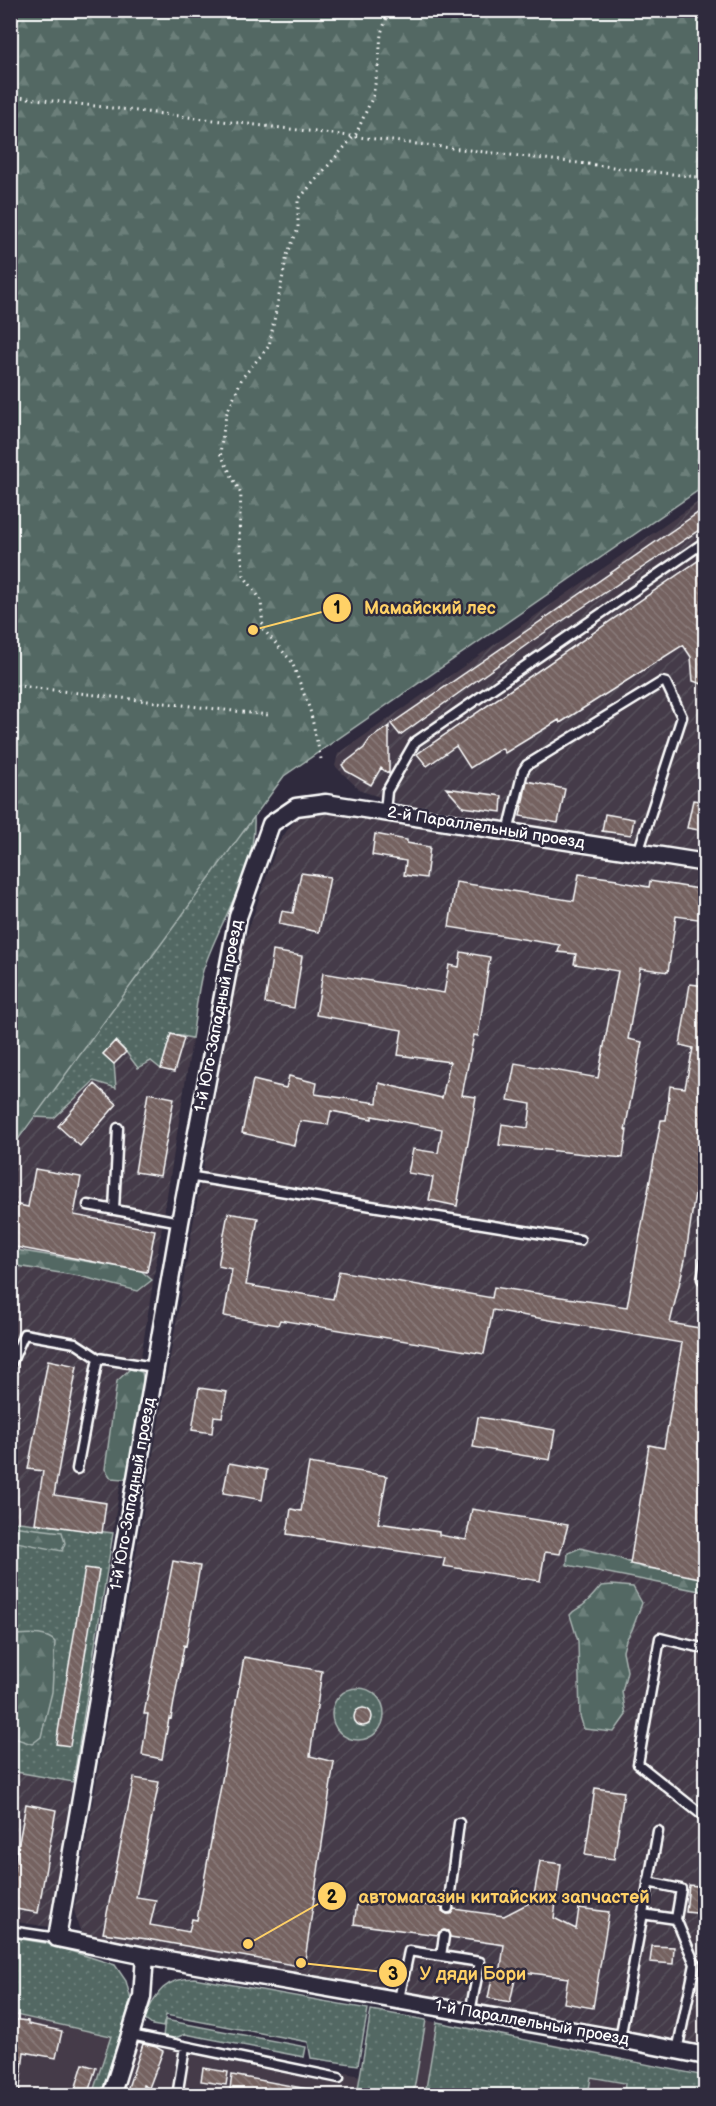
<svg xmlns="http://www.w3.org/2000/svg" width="716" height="2106" font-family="'Balsamiq Sans',sans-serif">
<defs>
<pattern id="industrial-furrows" width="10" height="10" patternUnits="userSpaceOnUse" patternTransform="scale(1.5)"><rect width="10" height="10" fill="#443b48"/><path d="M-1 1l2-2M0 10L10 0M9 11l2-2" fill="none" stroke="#574f5a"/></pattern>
<pattern id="grass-dots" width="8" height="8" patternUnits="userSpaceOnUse" patternTransform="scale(1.5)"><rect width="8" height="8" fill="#526863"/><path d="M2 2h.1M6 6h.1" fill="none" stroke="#6c7f7a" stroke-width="1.8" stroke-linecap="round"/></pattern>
<pattern id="forest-firs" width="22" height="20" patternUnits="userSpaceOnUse" patternTransform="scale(1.5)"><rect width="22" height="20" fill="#526863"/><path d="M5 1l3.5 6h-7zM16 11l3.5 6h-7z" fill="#6c7f7a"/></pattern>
<pattern id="building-back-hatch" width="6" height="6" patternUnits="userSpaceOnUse" patternTransform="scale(1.5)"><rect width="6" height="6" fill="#746261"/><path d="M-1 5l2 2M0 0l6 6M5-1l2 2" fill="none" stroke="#897a79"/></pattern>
</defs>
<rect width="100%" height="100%" fill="#2f2a3d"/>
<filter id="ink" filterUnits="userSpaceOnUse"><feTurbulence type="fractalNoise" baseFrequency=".0167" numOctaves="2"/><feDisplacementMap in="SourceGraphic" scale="12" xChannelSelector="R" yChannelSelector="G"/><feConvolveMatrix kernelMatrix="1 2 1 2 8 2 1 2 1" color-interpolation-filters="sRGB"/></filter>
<g filter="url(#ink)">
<path fill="#443b48" d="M371,2010L568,2047L706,2076L705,2096H119L139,2031L360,2076Z
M10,2014L111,2036L101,2095H11Z"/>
<path fill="url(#industrial-furrows)" d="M705,497V853L405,805L361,791L335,766L338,754Z
M320,811L705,872V2048L371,1987L145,1952L89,1940L79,1928L74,1910L240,954L278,843L300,813Z
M153,959L204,966L49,1927L11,1921V1151Z"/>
<path fill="url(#grass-dots)" stroke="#a8b4b1" stroke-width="1.5" d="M254,816C257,869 222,916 205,965C197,984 196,1017 192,1038L171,1034L161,1069L151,1061L138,1068L126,1052L115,1041L103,1054L114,1064L116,1088L94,1081L54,1118L34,1117Z
M10,1521L113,1533L73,1782L11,1771Z
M332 1714a26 26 0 1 1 52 0a26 26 0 1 1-52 0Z
M10,1937L45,1943L115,1965L126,1981L131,2000L101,2095H92L111,2036L11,2014Z
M194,1978L368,2009L358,2065L311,2058L308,2042L166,2015L163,2027L152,2025L144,2019C157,1993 162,1979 194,1978Z
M371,2010L426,2020L413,2095H357Z
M165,2020L306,2047L304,2057L185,2034L173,2039L163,2037Z
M437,2022L705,2076V2095H624L625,2083L591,2077L588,2095H425Z"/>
<path fill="url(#forest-firs)" stroke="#a8b4b1" stroke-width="1.5" d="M11,10L705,11L706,485L284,776L11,1149Z
M10,1249L140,1270L152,1280L138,1291L79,1276L11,1265Z
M130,1369L142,1372L144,1384L129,1474L124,1479L111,1478L105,1469L117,1381Z
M11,1526L62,1532L65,1543L62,1551L11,1541Z
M580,1548L616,1557L644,1568L705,1574V1592L567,1565L568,1553Z
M612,1585L633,1587L642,1603L632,1630L626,1640L623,1651L627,1671L622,1692L626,1715L614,1732L584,1729L580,1716L578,1641L570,1615C574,1610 577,1609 582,1606C590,1600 595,1593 601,1586Z
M11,1635C24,1635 45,1631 55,1642L52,1692L41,1737L32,1744L11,1737Z"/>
<path fill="url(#building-back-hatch)" stroke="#fff" stroke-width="1.5" d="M705,508V526L532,641L400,735L391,724Z
M705,556V677L702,684L693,681L691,657L683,645L560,723L559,720L505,753L502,748L470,768L456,746L427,766L417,754Z
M389,726V774L381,768L371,785L346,771L342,765L364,748L370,739Z
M527,781L565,789L558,823L520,816Z
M446,788L502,796L501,812L463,807Z
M693,800L705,802V831L687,828Z
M605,814L634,819L631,835L602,831Z
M375,834L407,840V843L430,847L426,878L404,875L406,861L372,855Z
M301,873L330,877L319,932L279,924L282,911L293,913Z
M579,874L617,879V881L649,887L650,881L705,890V920L676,916L668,972L640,968L628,1039L642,1042L625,1130H627L623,1158L499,1145L502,1124L528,1128L531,1104L508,1100L515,1063L598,1078L618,971L574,964L576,954L558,952L560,945L449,927L456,882L574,901Z
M273,951L302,956L294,1008L265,1003Z
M461,952L490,957L478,1036L474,1035L462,1095L476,1097L457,1206L429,1200L433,1177L408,1173L413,1149L438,1153L442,1129L372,1116V1119L331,1111L328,1125L300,1121L294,1145L242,1133L253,1080L286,1088L289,1076L317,1083L315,1094L377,1103L379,1083L442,1098L450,1062L398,1055L402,1030L316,1015L323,973L444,993L449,965L459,967Z
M690,984L705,986V1126L685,1260L670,1323L705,1329V1579L630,1564L649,1445L664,1448L682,1343L493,1310L484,1354L280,1320L278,1325L224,1316L232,1269L218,1266L228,1213L258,1218L246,1285L333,1299L339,1271L492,1298L494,1287L627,1307L661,1120H666L670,1086L685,1088L693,1048L680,1045Z
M171,1034L184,1038L174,1072L161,1069Z
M115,1041L126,1052L114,1064L103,1054Z
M95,1084L117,1104L80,1146L58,1126Z
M148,1093L174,1098L160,1176L135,1172Z
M35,1169L81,1177L74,1215L155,1230L147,1272L10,1246V1203L28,1207Z
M48,1360L77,1366L54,1495L106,1503L102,1533L35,1523L43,1471L28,1469Z
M199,1388L227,1392L222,1417L214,1416L212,1433L192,1430Z
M478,1417L555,1430L550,1460L473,1447Z
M229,1463L267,1470L262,1500L223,1493Z
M309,1463L387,1476L378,1523L439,1532V1535L466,1540L472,1509L568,1525L560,1554L545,1552L540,1581L443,1566L445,1558L287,1534L291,1509L301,1511Z
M173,1561L200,1566L186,1646L184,1645L171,1719L169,1718L162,1759L142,1755L148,1714H144Z
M85,1568L99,1570L70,1746L56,1744Z
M244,1657L322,1671L310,1756L334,1762L304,1967L147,1939L103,1933L134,1778L159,1782L136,1897L156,1900L150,1925L189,1932L192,1919L197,1920Z
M354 1717a9 9 0 1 1 18 0a9 9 0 1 1-18 0Z
M595,1788L624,1792L614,1859L585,1855Z
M26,1804L56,1810L38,1913L10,1908V1891Z
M540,1861L561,1864L554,1918L576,1929L579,1908L609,1912L593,2008L564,2003L568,1978L517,1971L510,2002L488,1998L493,1974L500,1975L504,1945L450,1937L448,1931L444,1930L439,1932L438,1935L354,1924L358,1896L442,1907V1911L447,1914H451L454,1909L504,1916L533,1901Z
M689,1885L705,1887V1914L686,1912Z
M652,1946L674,1947L673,1964L650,1962Z
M10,2019L28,2021V2024L62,2031L56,2058L24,2052L19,2096H10Z
M143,2044L156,2047L163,2051L149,2088L143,2085L142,2096H125Z
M83,2064L96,2068L87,2096H73Z
M203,2068L228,2072L226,2085L201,2081Z
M232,2075L308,2089L307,2096H229Z"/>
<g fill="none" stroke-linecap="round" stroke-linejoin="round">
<defs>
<path id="lane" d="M385,812L387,791L415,742L706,541
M508,832L523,771L527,765L662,682L666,683L682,717L638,853
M188,1176L580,1240
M88,1205L180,1222
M114,1210L118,1128
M706,1257L702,1279L706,1280
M10,1366L24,1334L75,1343L98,1358
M77,1469L98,1358L154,1367
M706,1649L660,1638L638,1764L706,1818
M648,1882L681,1889L676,1919L695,1964L677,2051
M448,1908L459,1823
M642,1914L676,1919
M10,1931L57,1938
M441,1956L444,1936
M399,1999L409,1951L480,1962L470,2012
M131,2035L339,2078
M620,2039L658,1831
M177,2096L185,2047"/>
<path id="street" d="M145,1956L620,2039L706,2056
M111,2096L142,1997L145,1956L57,1938L180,1222L238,917L271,824L296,807L326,803L706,863"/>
</defs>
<use href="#lane" stroke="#fff" stroke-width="13"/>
<use href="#street" stroke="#fff" stroke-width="21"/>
<path stroke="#fff" stroke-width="3" stroke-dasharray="1.5 4.5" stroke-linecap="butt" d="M10,96L706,178
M10,685L268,715
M321,759L310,710L292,662L263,629L261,600L244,576L239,536L241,494L220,453L226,415L242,378L269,346L287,255L298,229V200L356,134L373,96L379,61L381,33L390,10"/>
<use href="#lane" stroke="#2f2a3d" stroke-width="8"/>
<use href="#street" stroke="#2f2a3d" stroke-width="16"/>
</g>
</g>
<g text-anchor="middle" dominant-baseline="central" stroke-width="5" stroke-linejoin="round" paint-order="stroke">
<g font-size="16" fill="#fff" stroke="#2f2a3d">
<text transform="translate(486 828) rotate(9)">2-й Параллельный проезд</text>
<text transform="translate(219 1016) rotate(-79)">1-й Юго-Западный проезд</text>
<text transform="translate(133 1494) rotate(-80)">1-й Юго-Западный проезд</text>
<text transform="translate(532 2023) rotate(10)">1-й Параллельный проезд</text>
</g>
</g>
<path fill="none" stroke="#ffd166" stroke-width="2" d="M253 630L337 608M248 1944L332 1896M301 1963L393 1973"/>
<g fill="#ffd166" stroke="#2f2a3d" stroke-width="2">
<circle cx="253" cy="630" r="6"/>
<circle cx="248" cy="1944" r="6"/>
<circle cx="301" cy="1963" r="6"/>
<circle cx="337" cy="608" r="15"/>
<circle cx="332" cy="1896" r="15"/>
<circle cx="393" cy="1973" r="15"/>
</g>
<g font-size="18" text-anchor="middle" font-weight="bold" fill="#111">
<text x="337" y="614">1</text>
<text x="332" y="1903">2</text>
<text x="393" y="1980">3</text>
</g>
<g font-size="18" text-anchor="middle" font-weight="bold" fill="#ffd166" stroke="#2f2a3d" stroke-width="5" stroke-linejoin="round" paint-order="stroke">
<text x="430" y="614">Мамайский лес</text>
<text x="504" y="1903">автомагазин китайских запчастей</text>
<text x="473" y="1980">У дяди Бори</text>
</g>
<rect width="716" height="2106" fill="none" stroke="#2f2a3d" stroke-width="36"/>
<rect x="18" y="18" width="680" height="2070" fill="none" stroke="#fff" stroke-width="2" filter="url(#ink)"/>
</svg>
